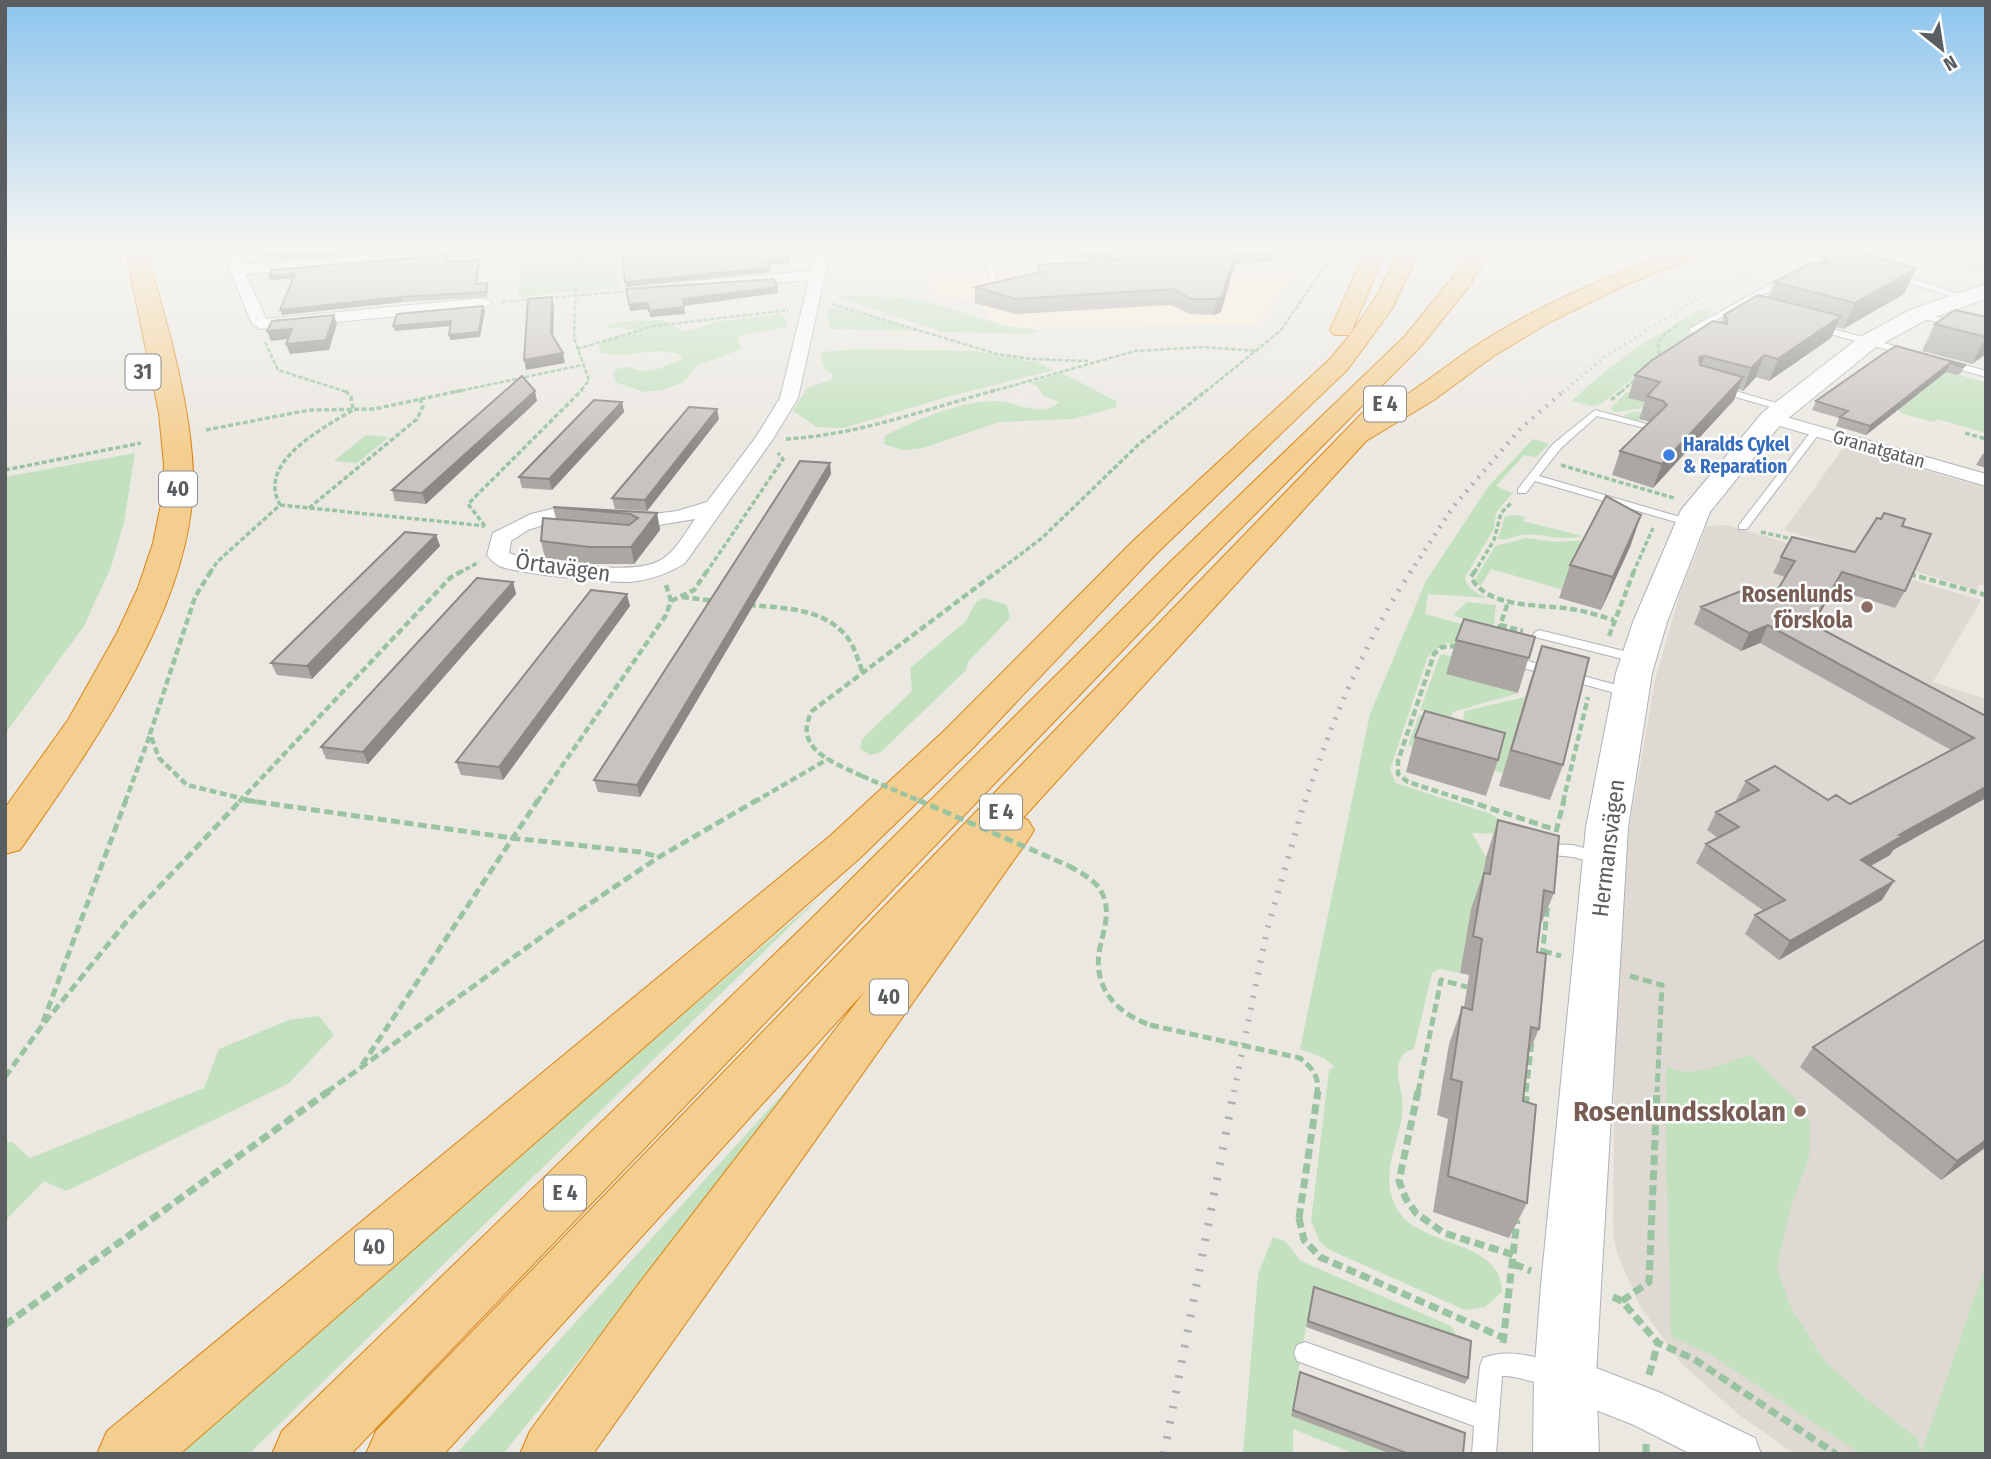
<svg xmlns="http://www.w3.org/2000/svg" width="1991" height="1459" font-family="'Fira Sans Condensed',sans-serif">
<rect width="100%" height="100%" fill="#ebe8e1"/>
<path fill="#fbeed7" d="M918,248H1312L1258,324L1023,328L1010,327L990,319L980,298L938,300Z"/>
<path fill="#ded9d2" d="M1844,447L1986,488V586L1979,585L1976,590L1784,530Z
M1727,525L1981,600L1933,682L1986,699V1454H1795L1738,1414L1681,1363L1640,1306L1617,1253L1613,1231L1615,991L1629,830L1655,680L1681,590L1707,526Z"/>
<path fill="#c3e1bf" d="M480,248H615L618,288L518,297L522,249L479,253Z
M1915,248H1986V274Z
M847,295L919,299L1005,326L1040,331L1027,334L943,332L839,298Z
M837,308L884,319L918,331L834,329L829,327L828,309Z
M1702,309L1713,313L1687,330L1691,338L1654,361L1601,404L1591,406L1572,401C1610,364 1655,334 1702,309Z
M779,314L785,317L788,327L738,336L741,349L696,366L684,382L662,390L644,392L615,382L614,371C628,362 632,371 647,371C657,370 670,364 680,360L683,357C665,343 624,360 601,353L598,345L604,340L636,333L635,329L608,328L607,325L624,321L663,320L685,332L720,321Z
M858,349L974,351L1036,362L1054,370L947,397L843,428L817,427L793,411L807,388L831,380L833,374C822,368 821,363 822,352Z
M1947,372L1986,382V433L1938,419L1934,422L1903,414L1895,408Z
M1062,373L1116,401L1117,407L1073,419L999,422L923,448L903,450L884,444L885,436C915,420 963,400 998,401C1018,402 1042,419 1059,402L1043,395L1037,386L1029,383Z
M1626,392L1632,393L1676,411L1642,417L1638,421L1623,416L1632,412H1645V408L1614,412L1611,408Z
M366,435L389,437L357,463L334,461Z
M1533,439L1549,444L1536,457L1524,455L1496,486L1512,493L1496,513L1494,529L1465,577C1467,589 1477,593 1487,598L1428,594L1425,614L1466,625L1468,621L1453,615L1467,602L1496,605L1494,623L1485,648L1445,643L1428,656L1390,770L1396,783L1491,814L1505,824L1504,834L1472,833L1486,857L1477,911L1471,909L1460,973L1440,969L1432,973L1414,1049C1390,1055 1399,1080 1402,1097C1407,1136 1376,1167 1396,1207C1417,1249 1501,1237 1502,1292L1485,1307L1465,1310L1330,1250L1320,1242L1311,1221L1329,1070L1335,1067L1324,1058L1300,1049L1370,714L1426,581L1488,487Z
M135,453L124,522L111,567L84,626L5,734V477Z
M1515,515L1525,517L1523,521L1583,536C1561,542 1542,532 1520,535C1512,537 1507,541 1498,539L1505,516Z
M1526,538L1555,542L1589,540L1564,590L1491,569L1481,586L1478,584L1476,578L1495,546Z
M984,598L1007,605L1010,618L968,662L966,670L881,752L870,755L860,749L862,739L912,691L910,668L965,622L976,602Z
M1443,654L1453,657L1447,674L1518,693L1453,712L1451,718L1420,710L1440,655Z
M1525,697L1503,773L1408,745L1419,715L1462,724L1465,711Z
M821,896L249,1454H172Z
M907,957L503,1454H456Z
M319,1016L334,1035L288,1084L66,1191L44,1181L5,1221V1142H12L30,1158L204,1088L219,1049L289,1020Z
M1751,1055L1798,1101L1810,1123L1809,1157L1790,1209L1777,1268L1792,1309L1824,1360L1864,1397L1917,1438L1921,1453L1986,1264V1454H1861L1713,1356L1671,1336C1670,1246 1664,1157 1667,1066C1690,1081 1727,1062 1751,1055Z
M1273,1237L1285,1241L1301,1261L1451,1326L1456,1334L1448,1340L1306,1327L1291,1416L1391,1454H1355L1293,1429V1454H1243L1258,1274Z"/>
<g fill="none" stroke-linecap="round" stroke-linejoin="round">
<defs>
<path id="lane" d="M979,248H987L1001,291L994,289Z
M1889,273H1895L1971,298L1964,300L1889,277Z
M1788,280L1792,282L1791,284L1781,285L1698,330L1716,339V343L1695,337L1689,329L1776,281Z
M1915,313L1965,322L1986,321V327L1965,328L1915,317Z
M1815,324L1913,351L1914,353L1910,356L1812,329V325Z
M1947,360L1986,371V377L1944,365L1943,363Z
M1718,386L1787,406L1789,408L1784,411L1715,391V387Z
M1595,410L1654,426L1649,429L1597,416L1561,448L1539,476L1694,521V525H1686L1535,481L1526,493H1518V489L1553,444Z
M1813,429L1821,431L1747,529H1739V525Z
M1539,630L1644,656L1646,659L1639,663L1535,637L1533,634Z
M1528,661L1635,690L1637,693L1630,697L1523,668L1521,665Z
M1540,844L1573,845L1606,854L1608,858L1606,862L1600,864L1573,857L1534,853L1532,849L1534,845Z
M1305,1342L1476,1403L1480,1366L1483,1358C1508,1348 1537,1356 1561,1366L1564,1374L1561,1382C1544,1389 1521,1375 1502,1376L1496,1454H1472L1474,1426L1297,1361L1294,1353L1297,1345Z"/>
<path id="street" d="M221,248H235L242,265L459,248H479L481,251L474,255L246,274L266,319L484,298L492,303L484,308L260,329L252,324Z
M817,248H831L798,398L773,439L685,563C670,573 647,581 629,582C606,582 518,574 499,566C494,563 490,559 487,555L493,533L531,514L556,508L653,514L677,511L707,502L756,437L780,398L809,280L695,289L688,285L695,281L811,271ZM695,519C685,533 675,553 659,561C630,576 557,562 523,558L509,553L511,541L528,530L556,521L653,526Z
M1772,413L1986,474V486L1766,422L1763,418Z
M1565,1356L1661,1393L1755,1438L1761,1454H1691L1634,1425L1550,1392L1544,1377L1550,1362Z"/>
<path id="secondary" d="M1986,284V299L1926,320L1876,347L1781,424L1710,512L1667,622L1652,673L1628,827L1601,1285L1596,1377L1599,1454H1533L1534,1377L1541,1285L1586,827L1616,673L1633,622L1681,510L1763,412L1860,337L1910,310Z"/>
<path id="highway" d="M125,248H145C165,314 194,414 193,483C191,609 90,749 20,850L5,854V808L68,720L117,633L138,588L153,543L162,499L164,465L159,413Z
M1367,248H1387L1350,335L1378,294L1401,248H1421L1392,309L1348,369L1155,555L973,748L860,858L180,1454H97L107,1431L830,836L945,730L1133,541L1330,359L1350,335H1334L1330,330Z
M1470,248H1490L1470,285L1421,346L1191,579L351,1454H272L282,1431L809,921L1167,565L1405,336L1453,277Z
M1681,248H1710L1707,252L1628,284L1552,321L1495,355L1434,400L1366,441L1023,818L1028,820L1034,830L1028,840L593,1454H520L530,1431L637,1286L865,991L444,1454H366L376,1431L1373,402L1382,400L1392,404C1422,386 1448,364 1477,345C1540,304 1611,275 1681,248Z"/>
</defs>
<use href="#lane" stroke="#afb2b6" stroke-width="2"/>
<use href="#street" stroke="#afb2b6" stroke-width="2"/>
<use href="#secondary" stroke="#aeb2b6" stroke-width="2"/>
<use href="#highway" stroke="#db8311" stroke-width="2"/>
<path stroke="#9ac4a1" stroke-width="2.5" stroke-dasharray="4.5 2" stroke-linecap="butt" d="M577,248L574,338L589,380L580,392
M491,250L511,248
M548,298L630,291
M502,302L532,299
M832,304L997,354L1031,359L1088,361
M265,342L278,370L347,392
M577,349L654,326L789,310
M1660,361L1658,344L1664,335L1679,324
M455,392L582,365
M990,392L1135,351L1202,347L1258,351
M1205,392L1281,330L1337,248
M1621,392L1636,379"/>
<path stroke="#9ac4a1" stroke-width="3.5" stroke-dasharray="5 2.5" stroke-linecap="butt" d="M1611,400L1623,390
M206,430L309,410L374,409L463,390
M1965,433L1986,439
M786,439C858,435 927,409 996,390
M1561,465L1674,498
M5,470L141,443
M280,505L485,526
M309,508L417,419L423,406L420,399
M485,526L468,504L582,390
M1761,532L1797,540
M210,573L217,562L280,505C278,500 275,494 275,489C272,454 328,425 353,410L351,397L345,390
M459,573L479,562
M706,573L783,459L778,453
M996,573L1042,538L1139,444L1207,390
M1474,573L1494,540L1501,513L1511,503
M1633,573L1653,528"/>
<path stroke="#9ac4a1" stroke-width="4.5" stroke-dasharray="7 3.5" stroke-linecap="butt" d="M211,571L195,597L150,734L159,758L187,785L257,802
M1475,571L1471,577C1487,609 1541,604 1571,609C1586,611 1600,616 1614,620
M1909,574L1986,595
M682,597L716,601
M671,601L694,590L707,571
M749,605C783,608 824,608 847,637C855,647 858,661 863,673
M1500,625L1523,631
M1498,631L1509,600
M1609,636L1634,571
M1457,646L1442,647L1434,654L1398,761V774L1408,782L1470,802
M862,776C833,762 792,749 812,711L998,571
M125,802L150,735
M239,802L450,578L462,571
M537,802L666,615L671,601L666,585
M754,802L828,759
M1563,802L1588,697"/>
<path stroke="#9ac4a1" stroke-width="5" stroke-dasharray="9 4.5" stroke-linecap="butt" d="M244,800L512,838L640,852L659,857
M1465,800L1556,830
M1556,832L1564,800
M1069,866C1081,873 1096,880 1102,893C1111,911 1104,929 1100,947C1092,986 1114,1012 1150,1025
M1543,951L1561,956
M1542,957L1548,903
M1630,976L1662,985L1657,1092
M43,1022L126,800
M362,1065L538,800
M5,1077L41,1027L127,921L241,800
M327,1092L558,925L659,857L757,800
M1418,1092L1441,980L1467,987
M1526,1092L1532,1042"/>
<path stroke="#9ac4a1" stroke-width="7" stroke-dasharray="10 5" stroke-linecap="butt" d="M1418,1091L1399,1181L1406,1199L1416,1213L1444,1233L1514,1255
M1525,1106L1527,1091
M1299,1218L1304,1240L1320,1257L1504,1338
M1514,1264L1531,1271
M1613,1297L1622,1301L1658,1343L1694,1359L1836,1454
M1622,1301L1649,1282L1657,1091
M5,1325L329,1091
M1503,1343L1517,1220
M1649,1375L1658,1343
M1646,1444V1454"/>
<use href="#lane" fill="#fff" fill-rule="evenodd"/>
<use href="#street" fill="#fff" fill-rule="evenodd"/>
<use href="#secondary" fill="#fff" fill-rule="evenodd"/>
<use href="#highway" fill="#f4ce8f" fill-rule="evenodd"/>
<path stroke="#b0b1b1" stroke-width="3.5" stroke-dasharray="1 5" stroke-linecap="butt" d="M1563,392L1603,358L1698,298L1808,248"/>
<path stroke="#b0b1b1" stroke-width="4.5" stroke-dasharray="2 7" stroke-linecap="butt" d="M1410,573L1453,507L1521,428L1565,390"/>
<path stroke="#b0b1b1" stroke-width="5" stroke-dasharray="2 9" stroke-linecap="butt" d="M1305,802C1331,723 1365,641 1411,571"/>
<path stroke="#b0b1b1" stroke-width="6" stroke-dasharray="2 10" stroke-linecap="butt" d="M1234,1092L1267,930L1305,800"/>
<path stroke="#b0b1b1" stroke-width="8" stroke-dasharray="2.5 13" stroke-linecap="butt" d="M1164,1454L1234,1091"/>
<path stroke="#9ac4a1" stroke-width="4.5" stroke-dasharray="7 3.5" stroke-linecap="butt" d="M862,776L922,802"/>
<path stroke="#9ac4a1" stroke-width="5" stroke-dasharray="9 4.5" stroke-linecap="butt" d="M918,800L1069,866
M1150,1025L1300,1058C1312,1068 1320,1077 1317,1092"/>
<path stroke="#9ac4a1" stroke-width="7" stroke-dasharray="10 5" stroke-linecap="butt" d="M1299,1218L1318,1091"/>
</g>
<path fill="#aba8a3" d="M1067,248H1283L1269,262L1235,264L1221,312L1214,315L1190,314L1171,305L1015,314L975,303V287L1037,273V265L1092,262Z
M448,255V262L480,264L477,284L487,283L488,287L487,297L403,302L282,315L280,310L293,278L271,280L269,276Z
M1823,258L1904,294L1843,329L1836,327L1831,338L1769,381L1756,377L1743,391L1738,389L1734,400L1653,488L1612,475L1620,451L1650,422L1639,419L1645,402L1628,398L1635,375L1721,323L1724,315L1768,297L1774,282L1821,264Z
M1986,317V354L1972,364L1922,351L1935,324Z
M1883,354L1965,365L1961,373L1958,375L1946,372L1866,435L1836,426L1839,418L1812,410L1816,401Z
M537,401L426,504L395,501L392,490Z
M622,402L624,412L552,490L522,488L519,477Z
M719,419L647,511L615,509L612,498Z
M1986,451V468L1976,465L1982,455Z
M831,474L640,797L598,792L594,780Z
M553,507L657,513L660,530L634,564H593L545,558L541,541L556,519Z
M1641,515L1630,547L1601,610L1559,598L1570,565Z
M1881,519L1902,526L1905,591L1895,608L1834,589L1813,625L1986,716V798L1893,850L1890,855L1871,866L1882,900L1779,960L1745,934L1755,915L1764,911L1696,863L1706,844L1718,838L1707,830L1716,812L1738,801L1736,800L1746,781L1850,804L1951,750L1760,643L1741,651L1694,624L1701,607L1770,602L1785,577L1773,573L1781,557L1855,552Z
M436,535L440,546L312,679L277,675L271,663Z
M513,582L516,594L368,764L326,759L321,747Z
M630,606L503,780L461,775L456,762Z
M1535,637L1518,693L1446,674L1456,640Z
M1542,646L1563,765L1550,800L1499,786L1530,681Z
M1415,737L1498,760L1486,796L1406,772Z
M1498,820L1554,893L1539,929L1537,952L1539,1029L1528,1055L1523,1101L1527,1203L1509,1238L1433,1212L1448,1119L1437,1115L1449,1044L1462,1007H1464L1469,975L1460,973L1471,909L1483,874L1486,857Z
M1813,1047L1986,1147L1941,1180L1800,1067Z
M1314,1287L1468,1378L1465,1384L1306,1327Z
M1300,1372L1463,1454H1391L1291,1416Z"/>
<path fill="#8b8885" d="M368,248H381L380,252L280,259L279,256L261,258L260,253Z
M1271,248H1283L1269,262Z
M1236,249L1235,264L1221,312L1214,315L1216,299Z
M789,259L790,263L767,265V261Z
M479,260L480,264L476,288L475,284Z
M769,268L770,272L626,287L625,282Z
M1916,268L1904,294L1843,329L1855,303Z
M295,274L297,278L271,280L269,276Z
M777,287L778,293L684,306L683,299Z
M401,297L403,302L282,315L280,310Z
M552,297L554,306L553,342L551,333Z
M648,303L649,309L630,311L629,304Z
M483,306L485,311L480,337L450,340L449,335Z
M684,307L685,314L650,317L649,311Z
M334,315L337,324L329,350L290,354L286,344Z
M1841,316L1831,338L1769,381L1778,359Z
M451,321L452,326L395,331L393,326Z
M292,329L296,338L271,341L267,331Z
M1986,337V354L1972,364Z
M563,353L565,363L526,370L524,360Z
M1764,355L1756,377L1743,391L1751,368Z
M1705,356L1697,377L1699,357Z
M1950,363L1946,372L1866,435L1870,426Z
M1743,377L1734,400L1653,488L1662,464Z
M535,391L537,401L426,504L422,493Z
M622,402L624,412L552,490L549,479Z
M717,409L719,419L647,511L645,500Z
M830,463L831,474L640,797L637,785Z
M657,513L660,530L634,564L631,547Z
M1641,515L1630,547L1601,610L1613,577Z
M436,535L440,546L312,679L307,666Z
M1842,572L1834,589L1804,642L1812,624Z
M513,582L516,594L368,764L363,752Z
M627,594L630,606L503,780L499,767Z
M1768,625L1760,643L1741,651L1749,633Z
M1986,787V798L1893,850L1890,855L1849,878L1861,860L1899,835Z
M1894,881L1882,900L1779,960L1790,941Z
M1986,1140V1147L1941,1180L1957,1161Z"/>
<path fill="#c7c3be" stroke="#8b8885" stroke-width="2" d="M262,248H368L279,255L280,252L260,253Z
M621,248H784L789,259L767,261L769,268L625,282Z
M1095,248H1257L1236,249L1222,297L1216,299H1191L1173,289L1016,299L975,287L1041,272L1037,265L1117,260Z
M1843,248L1916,268L1855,303L1774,282L1810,264L1827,263L1828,260L1823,258Z
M448,255L446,262L479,260L475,284L487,283L486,292L401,297L280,310L295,274L269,276L272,270Z
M774,279L777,287L683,299L684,307L649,311L648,303L629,304L626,289Z
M1758,295L1841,316L1778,359L1764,355L1751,368L1705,356L1699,357L1700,365L1743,377L1662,464L1620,451L1667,405L1663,401L1647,396L1660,382L1635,375L1651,361L1713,321L1727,324V318L1724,315Z
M552,297L551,333L563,353L524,360L528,299Z
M483,306L479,332L449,335L451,321L393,326L397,314Z
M1955,310L1986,317V337L1935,324Z
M334,315L326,340L286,344L292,329L267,331L272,321Z
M1896,346L1965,365L1963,367L1950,363L1870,426L1840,417L1848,411L1816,401L1883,354Z
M522,376L535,391L422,493L392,490Z
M594,400L622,402L549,479L519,477Z
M689,407L717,409L645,500L612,498Z
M800,461L830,463L637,785L594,780Z
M1606,496L1641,515L1613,577L1570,565Z
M553,507L657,513L631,547H589L541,541L543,518L629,525L638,518L630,514Z
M1884,513L1905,519L1902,526L1931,534L1905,591L1842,572L1812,624L1986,716V787L1899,835L1902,836L1861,860L1894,881L1790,941L1755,915L1785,900L1706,844L1739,827L1716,812L1759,790L1746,781L1775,766L1828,800L1836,795L1850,804L1974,738L1768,625L1749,633L1701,607L1746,589L1770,602L1795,561L1781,557L1792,537L1855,552L1877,518L1881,519Z
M405,532L436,535L307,666L271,663Z
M477,578L513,582L363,752L321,747Z
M591,590L627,594L499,767L456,762Z
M1464,619L1535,637L1529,658L1456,640Z
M1542,646L1589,658L1563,765L1511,750Z
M1425,711L1505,733L1498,760L1415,737Z
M1498,820L1559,836L1554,893L1544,890L1537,952L1546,954L1539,1029L1531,1027L1523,1101L1536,1105L1527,1203L1448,1176L1462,1082L1451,1079L1462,1007L1472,1010L1482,939L1473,936L1484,873L1490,874Z
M1986,939V1140L1957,1161L1813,1047Z
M1314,1287L1471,1341L1468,1378L1308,1321Z
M1300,1372L1465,1433L1463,1454H1409L1293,1410Z"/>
<linearGradient id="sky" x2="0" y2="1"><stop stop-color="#8dc5ee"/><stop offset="0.55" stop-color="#f6f5f2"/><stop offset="1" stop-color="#f6f5f2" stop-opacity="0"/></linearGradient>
<rect width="1991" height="452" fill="url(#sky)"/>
<circle fill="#3f7fe0" stroke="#fff" stroke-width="2.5" cx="1669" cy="455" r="7"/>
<g fill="#8d6e63" stroke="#fff" stroke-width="2.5">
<circle cx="1867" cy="607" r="7"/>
<circle cx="1800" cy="1111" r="7"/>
</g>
<g text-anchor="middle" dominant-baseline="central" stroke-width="5" stroke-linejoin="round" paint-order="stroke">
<g font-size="19" font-weight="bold" fill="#366cbe" stroke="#fff" text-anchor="start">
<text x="1683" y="444">Haralds Cykel<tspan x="1683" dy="22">&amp; Reparation</tspan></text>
</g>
<g font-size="19" fill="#5a5e61" stroke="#fff">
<text transform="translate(1879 449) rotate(16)">Granatgatan</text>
</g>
<g fill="#fff" stroke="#8c8e90" stroke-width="2">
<rect x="125.5" y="354.5" width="35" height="35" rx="5"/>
<rect x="1364" y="386.5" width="42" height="35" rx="5"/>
<rect x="159" y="471.5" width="38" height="35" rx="5"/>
<rect x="980" y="794.5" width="42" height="35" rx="5"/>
<rect x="870" y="979.5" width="38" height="35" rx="5"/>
<rect x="544" y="1175.5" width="42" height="35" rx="5"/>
<rect x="355" y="1229.5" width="38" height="35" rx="5"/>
</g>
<g font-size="21" font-weight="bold" fill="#5a5e61">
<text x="143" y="372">31</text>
<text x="1385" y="404">E 4</text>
<text x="178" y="489">40</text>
<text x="1001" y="812">E 4</text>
<text x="889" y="997">40</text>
<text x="565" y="1193">E 4</text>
<text x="374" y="1247">40</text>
</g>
<g font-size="23" fill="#5a5e61" stroke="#fff">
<text transform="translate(563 567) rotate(8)">Örtavägen</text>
<text transform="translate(1608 848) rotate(-83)">Hermansvägen</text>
</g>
<g font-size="23" font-weight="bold" fill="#785e54" stroke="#fff" text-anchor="end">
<text x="1853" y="594">Rosenlunds<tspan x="1853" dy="26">förskola</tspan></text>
</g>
<g font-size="28" font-weight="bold" fill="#785e54" stroke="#fff" text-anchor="end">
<text x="1786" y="1111">Rosenlundsskolan</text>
</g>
</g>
<rect width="1991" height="1459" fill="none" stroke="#5a5e61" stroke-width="14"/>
<g transform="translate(1942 49) rotate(150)" stroke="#ffffff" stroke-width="5" paint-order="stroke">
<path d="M0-5L12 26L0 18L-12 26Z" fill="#5a5e61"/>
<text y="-10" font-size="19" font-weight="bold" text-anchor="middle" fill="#5a5e61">N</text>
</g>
</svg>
